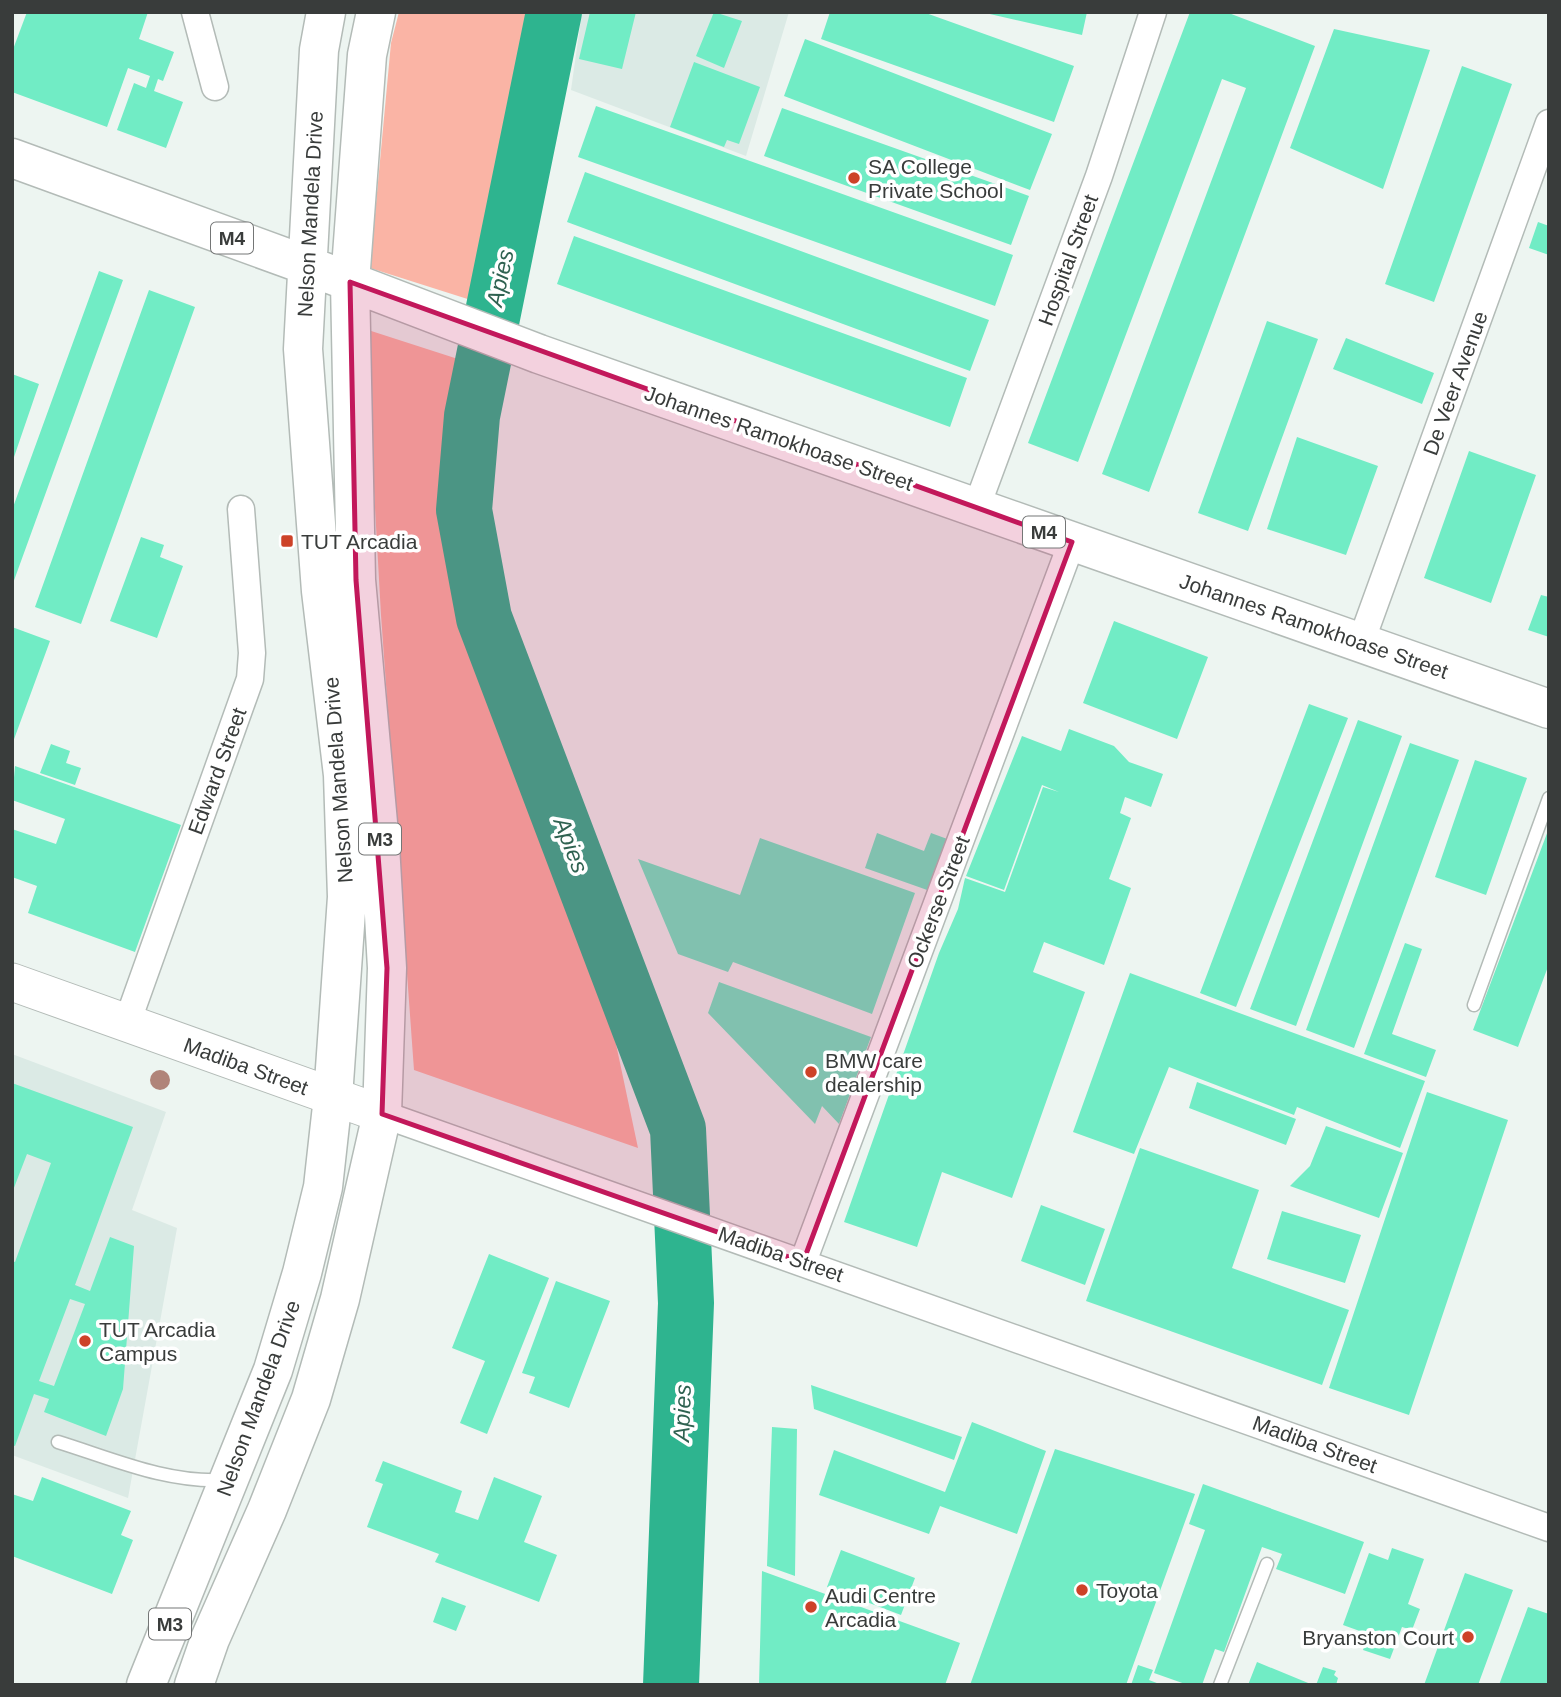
<svg xmlns="http://www.w3.org/2000/svg" width="1561" height="1697" font-family="Arial,sans-serif">
<rect width="100%" height="100%" fill="#edf5f1"/>
<path fill="#dbeae5" d="M582,12H789L746,156L571,90Z
M12,1054L166,1112L132,1210L177,1228L128,1498L12,1455Z"/>
<path fill="#fab4a5" d="M399,12H534L477,302L370,268L391,43Z
M365,329L461,360L445,460L464,599L514,753L594,940L638,1148L414,1070L381,615Z"/>
<g fill="none" stroke-linecap="round" stroke-linejoin="round">
<path stroke="#2eb48f" stroke-width="56" d="M554,12L472,416L464,510L484,618L678,1129L686,1303L671,1685"/>
</g>
<path fill="#71ecc5" fill-rule="evenodd" d="M27,12H148L139,39L174,52L163,81L158,79L154,91L183,102L166,148L117,130L134,83L146,88L150,76L128,68L107,127L12,92V52Z
M590,12H636L622,69L579,59Z
M714,12L742,21L724,68L696,56Z
M830,12H923L1074,66L1054,122L821,39Z
M981,12H1087L1082,35Z
M1190,12H1226L1315,46L1149,492L1102,474L1246,88L1222,79L1078,462L1028,443Z
M1334,29L1430,50L1383,189L1290,148Z
M805,39L1052,134L1030,190L784,96Z
M694,62L760,87L739,144L727,140L724,147L670,127Z
M1462,66L1512,84L1434,302L1385,284Z
M596,106L1013,255L995,306L578,157Z
M782,108L1029,196L1011,245L764,156Z
M585,172L989,320L970,371L567,222Z
M1538,222L1549,226V255L1529,248Z
M574,236L967,378L950,427L557,284Z
M99,271L123,280L12,586V510Z
M149,290L195,307L81,624L35,607Z
M1267,321L1318,339L1248,531L1198,513Z
M1346,338L1434,373L1422,404L1333,369Z
M12,374L39,384L13,460H12Z
M1297,437L1378,466L1346,555L1267,529Z
M1469,451L1536,475L1491,603L1424,578Z
M141,537L164,545L160,557L183,566L157,638L110,621Z
M1541,595L1549,597V637L1528,630Z
M1114,621L1208,657L1177,739L1083,703Z
M12,627L50,641L13,742H12Z
M1309,704L1348,718L1236,1007L1200,993Z
M1358,720L1402,736L1296,1026L1250,1009Z
M1069,729L1114,746L1129,762L1163,774L1151,807L1125,797L1120,813L1131,818L1109,879L1131,888L1104,965L1044,942L1033,972L1085,992L1012,1198L942,1172L917,1247L844,1222L939,953L958,909L965,878L1005,892L1043,787L1059,792L1042,785L1004,890L966,876L1022,736L1061,751Z
M1410,743L1459,760L1354,1048L1306,1030Z
M51,744L70,751L66,763L81,768L75,785L40,773Z
M1475,760L1527,778L1486,895L1435,877Z
M15,766L181,825L135,952L28,913L37,886L12,877V829L56,844L65,819L12,800Z
M1549,828V964L1518,1047L1473,1030Z
M877,833L924,851L931,833L950,840L930,891L865,868Z
M760,838L915,893L872,1014L733,962L728,972L678,954L638,859L740,895Z
M1405,943L1422,949L1392,1034L1436,1050L1426,1077L1364,1054Z
M1130,973L1425,1081L1400,1148L1297,1107L1294,1115L1169,1067L1134,1154L1073,1132Z
M719,982L871,1037L839,1124L822,1106L815,1124L708,1013Z
M1197,1082L1296,1119L1286,1145L1189,1108Z
M12,1083L133,1127L75,1285L90,1291L110,1237L134,1246L123,1389L106,1436L44,1412L49,1399L34,1394L15,1446L12,1445V1261L15,1262L51,1163L27,1154L12,1193ZM70,1299L85,1304L54,1386L39,1381Z
M1427,1092L1508,1120L1409,1415L1329,1388Z
M1326,1126L1403,1153L1379,1218L1290,1186L1310,1166Z
M1140,1148L1259,1190L1232,1268L1349,1310L1322,1385L1086,1301Z
M1041,1205L1105,1229L1085,1285L1021,1261Z
M1282,1211L1361,1235L1345,1283L1267,1259Z
M489,1254L549,1278L487,1434L460,1423L485,1361L452,1348Z
M556,1281L610,1301L569,1408L529,1393L535,1377L522,1373Z
M811,1385L962,1437L954,1460L814,1409Z
M972,1422L1046,1451L1017,1534L940,1506L929,1534L819,1495L834,1450L945,1492Z
M772,1427L797,1429L795,1576L767,1566Z
M1055,1449L1195,1494L1126,1685H970Z
M383,1461L462,1491L455,1512L478,1520L494,1477L542,1496L524,1542L557,1555L539,1602L435,1562L439,1554L367,1527L383,1484L375,1481Z
M42,1477L131,1511L121,1535L133,1540L112,1594L12,1556V1494L33,1501Z
M1203,1484L1364,1542L1345,1594L1276,1569L1282,1554L1262,1547L1224,1652L1215,1649L1202,1685H1188L1154,1673L1205,1530L1189,1524Z
M1392,1548L1424,1559L1408,1604L1420,1609L1412,1630L1402,1627L1390,1659L1363,1650L1368,1634L1343,1625L1369,1553L1388,1560Z
M841,1550L915,1578L901,1615L827,1587Z
M762,1571L960,1643L945,1685H759Z
M1465,1573L1513,1590L1478,1685H1424Z
M442,1597L466,1606L456,1631L433,1622Z
M1528,1607L1549,1614V1685H1499Z
M1257,1662L1313,1685H1248Z
M1138,1665L1153,1670L1149,1680L1162,1685H1131Z
M1323,1667L1336,1671L1334,1675L1338,1678L1336,1685H1316Z"/>
<g fill="none" stroke-linecap="round" stroke-linejoin="round">
<defs>
<path id="lane" d="M1474,1005L1549,798
M58,1442C113,1459 166,1483 224,1480
M1220,1685L1267,1564"/>
<path id="street" d="M195,12L215,87
M977,506L1099,176L1153,12
M1361,642L1549,123
M127,1023L250,679L252,653L241,509
M382,1114L1549,1528
M803,1262L1072,542"/>
<path id="secondary" d="M12,982L382,1114"/>
<path id="primary" d="M12,158L306,265L539,354L1549,709
M146,1685L273,1370L302,1273L323,1187L333,1097L347,897L343,775L321,591L303,349L319,50L326,12
M194,1685L210,1639L267,1510L311,1399L340,1299L382,1114L387,968L380,845L356,580L350,282L367,55L376,12"/>
</defs>
<use href="#lane" stroke="#b3bbb7" stroke-width="15"/>
<use href="#street" stroke="#b3bbb7" stroke-width="29"/>
<use href="#secondary" stroke="#b3bbb7" stroke-width="39"/>
<use href="#primary" stroke="#b3bbb7" stroke-width="41"/>
<use href="#lane" stroke="#fff" stroke-width="12"/>
<use href="#street" stroke="#fff" stroke-width="26"/>
<use href="#secondary" stroke="#fff" stroke-width="37"/>
<use href="#primary" stroke="#fff" stroke-width="38"/>
</g>
<circle fill="#b08479" cx="160" cy="1080" r="10"/>
<path fill="#c2185b" fill-opacity="0.2" stroke="#c2185b" stroke-width="5" stroke-linejoin="round" d="M350,282L1072,542L803,1262L382,1114L387,968L356,580Z"/>
<g fill="#cd4228" stroke="#fff" stroke-width="2.5">
<circle cx="854" cy="178" r="7"/>
<rect x="280" y="534" width="14" height="14" rx="3.5"/>
<circle cx="811" cy="1072" r="7"/>
<circle cx="85" cy="1341" r="7"/>
<circle cx="1082" cy="1590" r="7"/>
<circle cx="811" cy="1607" r="7"/>
<circle cx="1468" cy="1637" r="7"/>
</g>
<g text-anchor="middle" dominant-baseline="central" stroke-width="7" stroke-linejoin="round" paint-order="stroke">
<g fill="#fff" stroke="#747676" stroke-width="2">
<rect x="211" y="222.5" width="42" height="31" rx="5"/>
<rect x="1023" y="516.5" width="42" height="31" rx="5"/>
<rect x="359" y="823.5" width="42" height="31" rx="5"/>
<rect x="149" y="1608.5" width="42" height="31" rx="5"/>
</g>
<g font-size="19" font-weight="bold" fill="#393c3b">
<text x="232" y="238">M4</text>
<text x="1044" y="532">M4</text>
<text x="380" y="839">M3</text>
<text x="170" y="1624">M3</text>
</g>
<g font-size="21" fill="#393c3b" stroke="#fff" text-anchor="start">
<text x="868" y="166">SA College<tspan x="868" dy="24">Private School</tspan></text>
<text x="301" y="541">TUT Arcadia</text>
<text x="825" y="1060">BMW care<tspan x="825" dy="24">dealership</tspan></text>
<text x="99" y="1329">TUT Arcadia<tspan x="99" dy="24">Campus</tspan></text>
<text x="1096" y="1590">Toyota</text>
<text x="825" y="1595">Audi Centre<tspan x="825" dy="24">Arcadia</tspan></text>
<text x="1454" y="1637" text-anchor="end">Bryanston Court</text>
</g>
<g font-size="21" fill="#393c3b" stroke="#fff">
<text transform="translate(310 214) rotate(-87)">Nelson Mandela Drive</text>
<text transform="translate(1068 260) rotate(-70)">Hospital Street</text>
<text transform="translate(1455 383) rotate(-70)">De Veer Avenue</text>
<text transform="translate(779 438) rotate(19)">Johannes Ramokhoase Street</text>
<text transform="translate(1314 626) rotate(19)">Johannes Ramokhoase Street</text>
<text transform="translate(217 771) rotate(-70)">Edward Street</text>
<text transform="translate(338 780) rotate(-94)">Nelson Mandela Drive</text>
<text transform="translate(938 902) rotate(-69)">Ockerse Street</text>
<text transform="translate(246 1066) rotate(20)">Madiba Street</text>
<text transform="translate(781 1254) rotate(19)">Madiba Street</text>
<text transform="translate(258 1398) rotate(-70)">Nelson Mandela Drive</text>
<text transform="translate(1315 1444) rotate(20)">Madiba Street</text>
</g>
<g font-size="23" font-style="italic" fill="#2f6251" stroke="#fff">
<text transform="translate(500 278) rotate(-78)">Apies</text>
<text transform="translate(571 845) rotate(69)">Apies</text>
<text transform="translate(682 1413) rotate(-88)">Apies</text>
</g>
</g>
<rect width="1561" height="1697" fill="none" stroke="#393c3b" stroke-width="28"/>
</svg>
